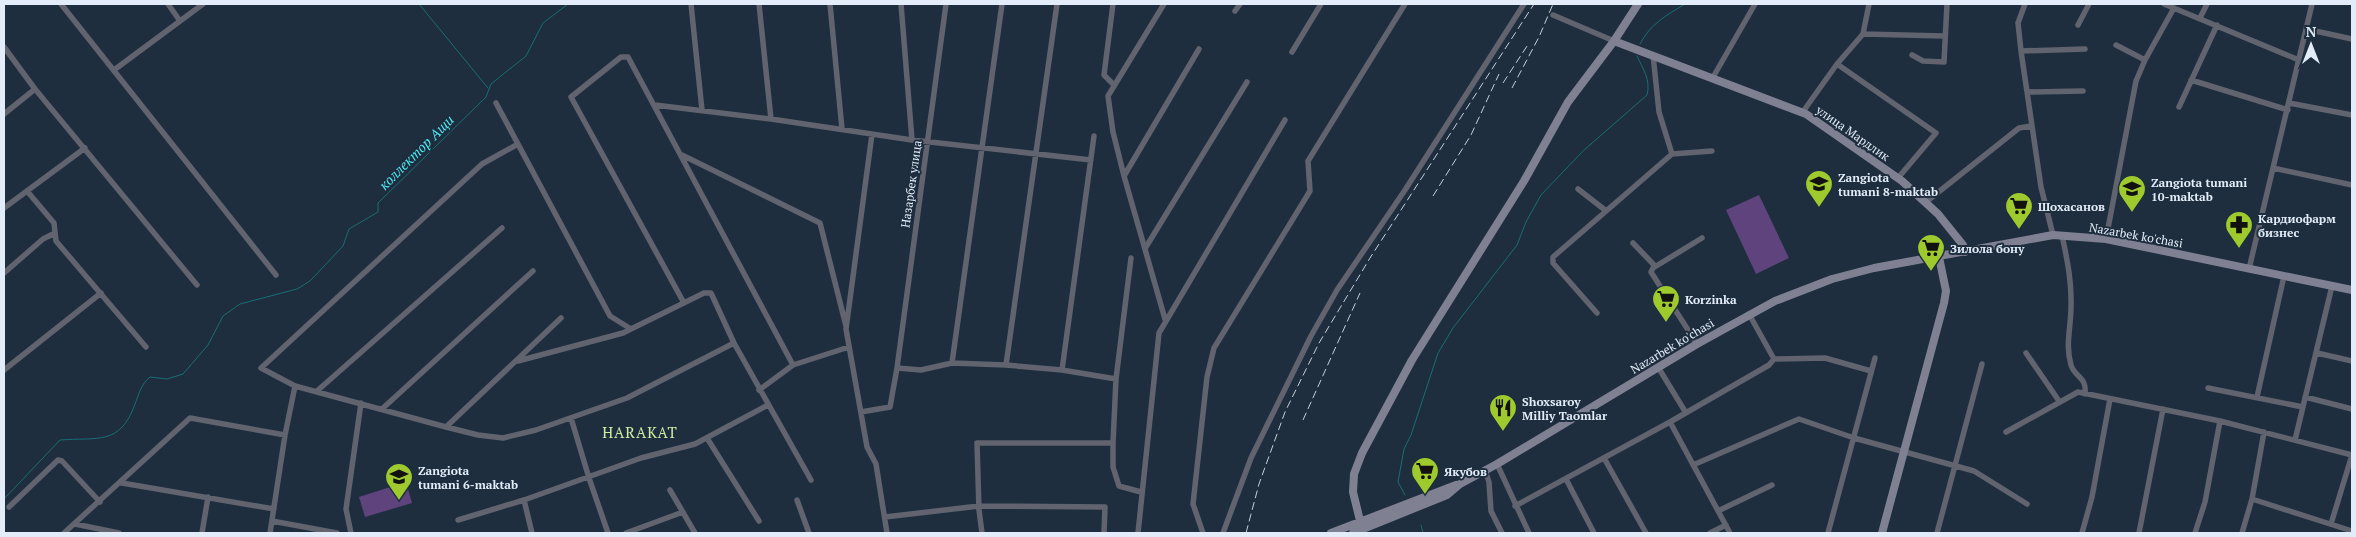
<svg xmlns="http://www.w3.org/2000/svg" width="2356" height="537" font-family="'PT Serif',serif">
<rect width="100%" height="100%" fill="#1e2e3f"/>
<path fill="#5e437d" d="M1759,195L1789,258L1756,274L1726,210Z
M406,482L412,503L365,517L359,497Z"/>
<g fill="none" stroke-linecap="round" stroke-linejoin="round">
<path stroke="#186e73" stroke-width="1" d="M419,4L488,88
M1640,44C1650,24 1667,15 1685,4
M1405,495L1398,482L1404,449L1411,435L1438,353L1453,328L1517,245L1526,222L1541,195L1583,151L1647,95C1651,80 1643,69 1637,56
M4,499L60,440C98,437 120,446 135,404C139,394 141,384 150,377L167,379L183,374L208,345L223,316L240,304L297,289L310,281L343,246L349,229L378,212V203L486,97L491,84L526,56L543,23L568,4
M1421,525L1423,533"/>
<path stroke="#61636e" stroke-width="5.5" d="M61,4L276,275
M168,4L180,21
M691,4L702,110
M759,4L771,119
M830,4L842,129
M901,4L912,140
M1113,4L1104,75L1114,85
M1164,4L1108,96L1113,132L1124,176L1165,319
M2025,4L2018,23L2021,51L2041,187L2053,235
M2164,4L2299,60
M1235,11L1240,4
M1553,15L1614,41
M2200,18L2207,4
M2078,25L2089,4
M2306,29L2352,39
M1863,34L1944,36
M2116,45L2145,60
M4,47L35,89L197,285
M2021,51L2085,49
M1292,52L1321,4
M1653,55L1659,112L1672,154
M1912,55L1923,61L1944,62L1947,4
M1837,64L1936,133L1898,178
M114,70L203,4
M1712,79L1755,4
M2191,80L2288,110
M2027,92L2083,91
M496,103L610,316L631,329L704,293H711L734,343L811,480
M2289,103L2352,115
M655,105L771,119L912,140L1091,160
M2179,107L2217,25
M1802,113L1837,64L1863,34L1869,4
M4,114L35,89
M872,134L846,329L867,447L876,464L887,533
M518,144L482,164L261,368L295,386L446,427L478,435L503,438L536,430L627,398L734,343
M682,155L820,223L846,326
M2273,168L2352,185
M1124,176L1199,49
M1578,189L1605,210
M27,191L54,223L56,241L146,347
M1926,202L2019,128L2031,126
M4,208L85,148
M2062,235C2067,259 2072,282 2071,307C2071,327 2065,345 2071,365C2075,378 2087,376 2085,394
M2106,239L2136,81L2145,60L2174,8
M1633,243L1655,266
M1146,247L1247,82
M1131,258L1116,379L1113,443V467L1119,486L1141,492
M2249,269L2312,4
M4,273L43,239L55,233
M684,303L571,97L621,57H628L793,365
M1597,313L1553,263V257L1672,154L1712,151
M1697,344L1651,272L1653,268L1702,238
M2026,353L2059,401
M2317,353L2352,361
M1774,359L1825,358L1871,371
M518,361L623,333L631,329
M952,363L1002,4
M1006,365L1057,4
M1658,367L1686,413
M897,368L946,4
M4,370L101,293
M1062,370L1094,136
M2208,388L2303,407
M759,390L793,365L849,347
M317,391L502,228
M2257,397L2284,276
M2305,397L2352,409
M382,409L533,271
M861,412L890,407L897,368L921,370L952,363L1006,365L1062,370L1116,379
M571,418L589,478L608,533
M1670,422L1730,533
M446,427L561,318
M2006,432L2078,392L2220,421L2352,455
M707,438L759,521
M2295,440L2332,286
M1604,458L1646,533
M1497,464L1529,533
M1693,465L1799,419L1854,438L1974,471L2027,504
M1485,470L1489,482L1491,511L1502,533
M1566,479L1594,533
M122,483L274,509
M670,490L695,533
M2252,499L2352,531
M524,500L532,533
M797,500L809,533
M1515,506L1670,422L1769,365L1774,359L1749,314
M9,507L58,460L62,461L100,502
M1718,511L1772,485
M885,517L979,506L1105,507L1104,533
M458,520L524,500L641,458L695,444L768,405
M272,521L337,533
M75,524L119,533
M2331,524L2352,455
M64,533L190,418L285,435
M202,533L208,497
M270,533L285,435L295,386
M351,533L346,509L361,403
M626,533L683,512
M982,533L979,510L977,443H1113
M1138,533L1159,333L1285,120
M1203,533L1193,504L1207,377L1214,348L1310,191L1308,161L1405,4
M1223,533L1251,458L1311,336L1337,290L1405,190L1524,4
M1710,533L1726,525
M1828,533L1875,358
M1937,533L1982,364
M2082,533L2092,497L2110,399
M2139,533L2163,409
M2195,533L2205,502L2220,421
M2242,533L2252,499L2264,432"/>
<path stroke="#7f8193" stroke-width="8" d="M1614,41L1806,114L1902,181L1938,214L1963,245L1965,252
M1331,533L1456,485
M1353,533L1447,495L1460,484L1497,464L1697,344L1775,301L1832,279L1874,268L2053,235L2106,239L2352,290
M1363,533L1353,492L1354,474L1362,453L1412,360L1524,181L1568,102L1614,41L1638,4
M1882,533L1944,303L1946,291L1939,257"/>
<path stroke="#c4cedb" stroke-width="1" stroke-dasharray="8 4" stroke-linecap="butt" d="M1503,83L1529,43
M1512,88L1539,37L1553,4
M1433,196L1471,135L1499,74
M1303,420L1360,293
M1246,533L1259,484L1285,412L1319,343L1370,258L1534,4"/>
</g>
<defs>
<symbol id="school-pin" viewBox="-11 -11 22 30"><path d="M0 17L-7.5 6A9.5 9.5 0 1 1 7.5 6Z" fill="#9eca2e" stroke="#1e2e3f"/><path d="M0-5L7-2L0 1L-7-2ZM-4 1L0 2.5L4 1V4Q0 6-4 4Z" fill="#111"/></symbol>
<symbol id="supermarket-pin" viewBox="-11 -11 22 30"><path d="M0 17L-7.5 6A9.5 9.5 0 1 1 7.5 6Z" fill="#9eca2e" stroke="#1e2e3f"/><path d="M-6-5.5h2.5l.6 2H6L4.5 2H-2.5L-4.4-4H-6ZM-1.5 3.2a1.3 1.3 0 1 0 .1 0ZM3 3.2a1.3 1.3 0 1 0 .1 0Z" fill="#111"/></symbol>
<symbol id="pharmacy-pin" viewBox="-11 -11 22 30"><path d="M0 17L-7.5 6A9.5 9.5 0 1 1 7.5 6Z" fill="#9eca2e" stroke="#1e2e3f"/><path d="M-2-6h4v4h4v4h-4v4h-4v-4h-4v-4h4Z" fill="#111"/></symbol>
<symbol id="restaurant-pin" viewBox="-11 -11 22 30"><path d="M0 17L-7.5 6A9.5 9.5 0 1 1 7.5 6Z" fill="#9eca2e" stroke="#1e2e3f"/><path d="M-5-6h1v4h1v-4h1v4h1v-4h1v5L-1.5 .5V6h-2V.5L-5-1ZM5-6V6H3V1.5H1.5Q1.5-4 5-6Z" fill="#111"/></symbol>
</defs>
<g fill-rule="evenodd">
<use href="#school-pin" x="1803" y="168" width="32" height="43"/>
<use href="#school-pin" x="2116" y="173" width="32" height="43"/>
<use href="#supermarket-pin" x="2003" y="190" width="32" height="43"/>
<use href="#pharmacy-pin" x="2223" y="209" width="32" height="43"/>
<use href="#supermarket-pin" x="1915" y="232" width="32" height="43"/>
<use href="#supermarket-pin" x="1650" y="283" width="32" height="43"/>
<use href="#restaurant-pin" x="1487" y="392" width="32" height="43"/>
<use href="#supermarket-pin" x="1409" y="455" width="32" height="43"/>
<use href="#school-pin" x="383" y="461" width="32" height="43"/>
</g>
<g text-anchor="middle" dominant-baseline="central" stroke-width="4" stroke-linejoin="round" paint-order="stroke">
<g font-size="12" fill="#e3edf9" stroke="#1e2e3f">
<text transform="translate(1853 133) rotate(35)">улица Мардлик</text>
<text transform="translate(911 184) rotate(-82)">Назарбек улица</text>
<text transform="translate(2136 235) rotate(10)">Nazarbek ko'chasi</text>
<text transform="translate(1672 346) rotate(-31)">Nazarbek ko'chasi</text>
</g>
<g font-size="12" font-weight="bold" fill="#e3edf9" stroke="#1e2e3f" text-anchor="start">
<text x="1838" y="177">Zangiota<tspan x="1838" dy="14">tumani 8-maktab</tspan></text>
<text x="2151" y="182">Zangiota tumani<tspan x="2151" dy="14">10-maktab</tspan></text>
<text x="2038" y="206">Шохасанов</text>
<text x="2258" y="218">Кардиофарм<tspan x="2258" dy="14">бизнес</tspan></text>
<text x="1950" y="248">Зилола бону</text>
<text x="1685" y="299">Korzinka</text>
<text x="1522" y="401">Shoxsaroy<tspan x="1522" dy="14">Milliy Taomlar</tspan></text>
<text x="418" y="470">Zangiota<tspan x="418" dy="14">tumani 6-maktab</tspan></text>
<text x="1444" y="471">Якубов</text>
</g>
<g font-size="14" font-style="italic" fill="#4ee8f2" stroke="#1e2e3f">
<text transform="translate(416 152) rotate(-45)">коллектор Ащи</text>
</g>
<g font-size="15" letter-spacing="1" fill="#d2eca3" stroke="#1e2e3f">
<text x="640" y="432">HARAKAT</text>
</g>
</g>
<rect width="2356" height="537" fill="none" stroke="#e3edf9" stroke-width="10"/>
<g transform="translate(2311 45)" stroke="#1e2e3f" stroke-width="4" paint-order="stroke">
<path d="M0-4L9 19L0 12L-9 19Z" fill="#e3edf9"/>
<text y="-8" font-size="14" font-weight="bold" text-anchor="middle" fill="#e3edf9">N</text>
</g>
</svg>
